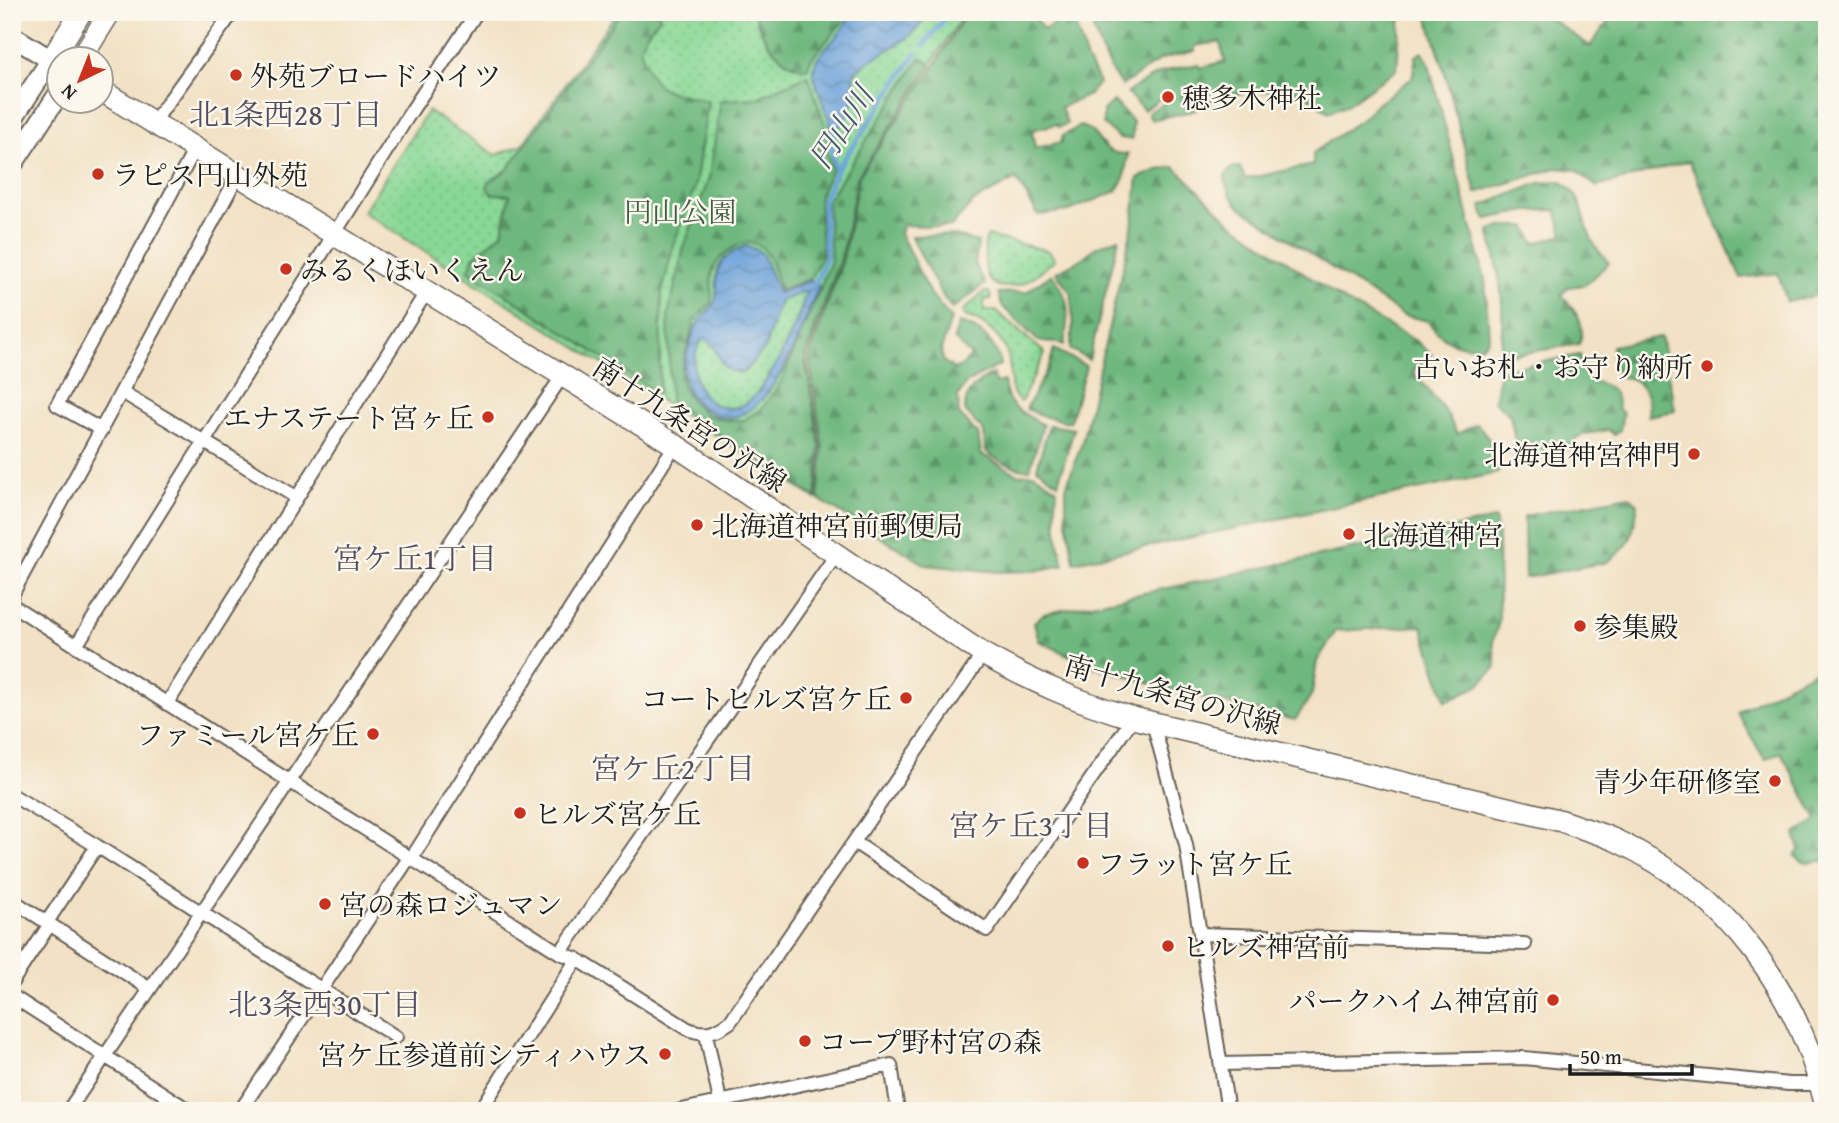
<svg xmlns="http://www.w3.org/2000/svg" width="1839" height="1123" font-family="'Gentium Book Plus','Noto Serif JP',serif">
<defs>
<pattern id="grass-dots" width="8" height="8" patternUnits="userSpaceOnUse" patternTransform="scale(1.75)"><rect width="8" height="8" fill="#89d896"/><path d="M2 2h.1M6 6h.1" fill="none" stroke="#76b981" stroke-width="1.8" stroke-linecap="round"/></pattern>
<pattern id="forest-firs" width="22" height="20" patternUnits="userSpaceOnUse" patternTransform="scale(1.75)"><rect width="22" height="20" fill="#6eb87f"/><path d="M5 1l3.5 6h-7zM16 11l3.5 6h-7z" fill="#5a9567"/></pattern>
<pattern id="water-waves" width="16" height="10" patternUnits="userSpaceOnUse" patternTransform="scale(1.75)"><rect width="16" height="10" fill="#6da3da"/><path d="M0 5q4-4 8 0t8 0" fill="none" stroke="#5984b0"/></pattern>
</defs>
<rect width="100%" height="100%" fill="#fbf7ec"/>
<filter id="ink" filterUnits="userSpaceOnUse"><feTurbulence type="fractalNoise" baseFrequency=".0143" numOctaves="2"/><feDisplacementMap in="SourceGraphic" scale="14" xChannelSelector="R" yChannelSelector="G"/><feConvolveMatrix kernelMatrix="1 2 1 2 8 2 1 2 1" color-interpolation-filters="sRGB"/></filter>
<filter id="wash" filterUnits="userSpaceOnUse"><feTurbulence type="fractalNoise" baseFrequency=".00686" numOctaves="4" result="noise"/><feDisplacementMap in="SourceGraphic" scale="28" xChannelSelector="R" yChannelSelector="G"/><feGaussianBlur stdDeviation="1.57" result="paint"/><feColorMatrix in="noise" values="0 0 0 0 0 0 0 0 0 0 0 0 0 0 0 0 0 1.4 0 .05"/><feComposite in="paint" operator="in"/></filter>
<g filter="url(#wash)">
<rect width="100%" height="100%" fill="#f2e1c4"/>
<path fill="url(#grass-dots)" stroke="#527a59" stroke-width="2" d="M617,12H965L858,176L842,258L806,358L821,447L816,499L363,212L428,111L496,155L522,145Z
M988,236L1049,251L1055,260C1043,269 1028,284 1013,286C986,291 984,271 985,252C985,245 984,242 988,236Z
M984,292H989L991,299L984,300V311H996L1045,353L1021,402C1006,392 1013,372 1008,356C1003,337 983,321 965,316L962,312Z"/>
<path fill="url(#forest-firs)" stroke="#456a4e" stroke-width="2" d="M621,12H657L660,17L647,33L640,48C654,95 664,90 708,101L695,187L673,246L662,293L659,394L469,271L473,257L502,233L510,195L491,194L487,187L489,182L507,170Z
M754,12H842V23L811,59L807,69C779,65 761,38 754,12Z
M967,12H1030L1044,30L1061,18L1072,15L1087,60L1099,83L1089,95L1061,107L1067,124L1059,127L1057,124L1032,130L1035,148L1062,142V136L1080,126C1102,131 1098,156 1128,154L1124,178L1117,191L1069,211L1038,215L1016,179L973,202L951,227L903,225L900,233L929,292L951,319L941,350L943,361L954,369L963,365L971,356L954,339L959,323C979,327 998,344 1000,365L966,383L958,396L959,414L978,434L981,454L1019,475L1034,473L1057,489C1054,517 1057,538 1064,565L1034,571L999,572L926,565L818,499L823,447L809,358L843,259L859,176L934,66Z
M1139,12H1157L1160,17L1173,12H1401L1397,69L1348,104L1329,112L1302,92L1282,89L1236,94L1209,101L1196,110L1152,120L1148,115L1149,112L1173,98L1170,92L1144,110L1127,93C1155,72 1165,70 1199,64L1200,68L1225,61L1220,42L1195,46V51L1161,59L1122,86C1107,68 1100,48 1092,26Z
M1426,12H1541L1590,46L1615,12H1827V293L1787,302L1778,273L1741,278L1689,161L1597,187L1576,170L1556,168L1476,193L1444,69Z
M1422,52L1428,61L1485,279L1489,338L1482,346C1460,349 1440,340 1428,321L1403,315L1240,207C1231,198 1225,189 1225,176L1232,168L1240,167L1245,179L1313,165V153L1366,116L1373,107L1412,78L1416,56Z
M921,57L931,65L858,176L841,258L805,357L820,447L816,498L670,402L668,316L684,247L709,178L721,100L757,98L808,75L829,136L827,151L832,169L819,196L822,256L810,279L780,290C776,278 773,260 764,250C749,231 719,253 713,271C710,280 713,293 711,303L695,319L681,371L682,385L691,400L707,415L724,420H744L762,408L781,382L831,261L827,201Z
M1114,101L1133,122L1132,139L1119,138L1103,124V110Z
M1175,167L1229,221L1346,302L1416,341L1432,355L1413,371L1447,414L1457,434L1477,424C1487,435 1504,457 1498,473L1074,562L1066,515V487L1082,442L1132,228L1138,178L1158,170Z
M1559,181C1586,194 1581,221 1594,244C1598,251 1604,257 1609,263L1585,285L1568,287L1561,295C1574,309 1588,325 1579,344L1499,357C1507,308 1500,276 1489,230L1505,226H1526L1535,243L1563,235L1556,210L1527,211L1486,219L1481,206L1539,183Z
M951,235L978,242L975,265L985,284L952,309L940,292L911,236Z
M1119,238L1089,360L1070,349L1073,325L1071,293L1056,272L1080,260L1096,247Z
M1052,274C1072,301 1069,313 1064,345C1055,340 1045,345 1037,340L1002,306L998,293L1026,292Z
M1661,337L1675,411L1648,416C1651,397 1643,378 1621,377L1614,366L1612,346Z
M1054,349L1086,366L1070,422L1046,417L1026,409L1049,366Z
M1580,355L1584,371L1591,381C1613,386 1615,390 1619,410L1623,413L1620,430L1614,435L1609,430L1585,434L1575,438L1577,447L1519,461L1510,415L1494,401L1500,370Z
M993,374L995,383L1004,381C1007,411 1021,410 1043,425L1030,469C1020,471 989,458 985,449C984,443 985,437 984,432L965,411C964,391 976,383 993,374Z
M1049,425L1074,429L1058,483L1037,468Z
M1629,496L1638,504C1633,533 1634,544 1607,562L1525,578L1524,516Z
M1495,519L1498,536L1499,622L1493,641L1496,667L1478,686L1446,701L1422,626L1336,631L1317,661L1312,694L1295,720L1180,692L1089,665L1039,641L1034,622L1044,614Z
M1827,665V862C1812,857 1810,870 1795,856L1800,849L1795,834L1817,820L1781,752L1765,760L1738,714L1744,708Z"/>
<path fill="url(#water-waves)" stroke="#44607b" stroke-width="2" fill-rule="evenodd" d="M847,12H925C921,42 872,53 854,73L856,96L848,114L834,136L813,74C813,48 849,37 847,12Z
M747,246L758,250L763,255L779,293L811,280L819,286C802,325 765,451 704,409C691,400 681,383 684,367C685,357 693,330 699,321C703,314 713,309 715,301C718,292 716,282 717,274C719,260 734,249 747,246ZM806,291C802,316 765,397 741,406C702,419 681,367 703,339C724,346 713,375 744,372L765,348L780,301Z"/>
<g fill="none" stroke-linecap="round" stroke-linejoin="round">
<path stroke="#6da3da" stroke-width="5" d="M924,45L950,12
M834,131L831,145L836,171
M809,286L815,284L826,258L823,200L836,171L916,54"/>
</g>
</g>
<g filter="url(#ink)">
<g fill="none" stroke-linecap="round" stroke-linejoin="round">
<defs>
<path id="street" d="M153,123L233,12
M122,392L296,497
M102,430L57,405L195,149
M12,595L238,175
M12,605L560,953L577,959L688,1029C705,1036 716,1032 730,1022L983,654
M76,646L410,113L477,12
M167,704L427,291
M1153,723L1186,845L1228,1111
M12,795L97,846L396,1037
M854,842L987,930L1133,718
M411,859L675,445
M12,900L150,989
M47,922L97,846
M1200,934L1525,944
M560,953L836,555
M12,982L50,924
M12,996L190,1111
M706,1034L722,1111
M1221,1064L1524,1058L1789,1084H1821
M68,1111L563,375
M240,1111L409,858
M480,1111L577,959
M677,1111L891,1065L898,1111"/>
<path id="secondary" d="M12,36L51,60L12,119
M12,165L60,92"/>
<path id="primary" d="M80,60L110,12
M60,65L51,60L81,12
M102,91L675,445L983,654C1035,683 1076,701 1133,718L1562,821C1580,828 1600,833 1617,841C1729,894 1800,992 1827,1111"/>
</defs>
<use href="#street" stroke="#676157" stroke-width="16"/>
<use href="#secondary" stroke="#676157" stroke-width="23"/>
<use href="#primary" stroke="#676157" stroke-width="24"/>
<use href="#street" stroke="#fff" stroke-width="12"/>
<use href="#secondary" stroke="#fff" stroke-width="19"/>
<use href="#primary" stroke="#fff" stroke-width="21"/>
</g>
</g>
<g fill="#c8321e" stroke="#fbf7ec" stroke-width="2.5">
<circle cx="236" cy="75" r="7"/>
<circle cx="1168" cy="97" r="7"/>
<circle cx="98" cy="174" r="7"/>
<circle cx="286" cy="269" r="7"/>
<circle cx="1707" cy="366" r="7"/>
<circle cx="488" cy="417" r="7"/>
<circle cx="1694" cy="454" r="7"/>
<circle cx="697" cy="525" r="7"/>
<circle cx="1349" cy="534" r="7"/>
<circle cx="1580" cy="626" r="7"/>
<circle cx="906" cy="698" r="7"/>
<circle cx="373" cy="734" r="7"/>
<circle cx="1775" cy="781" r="7"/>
<circle cx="520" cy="813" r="7"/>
<circle cx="1083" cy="863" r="7"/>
<circle cx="325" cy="904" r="7"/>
<circle cx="1168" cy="946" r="7"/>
<circle cx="1553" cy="1000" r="7"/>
<circle cx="805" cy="1041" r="7"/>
<circle cx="665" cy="1054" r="7"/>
</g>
<g text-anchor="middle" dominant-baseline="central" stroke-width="5" stroke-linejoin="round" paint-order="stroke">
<g font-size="28" fill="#1c1c1c" stroke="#fbf7ec" text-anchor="start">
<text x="250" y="75">外苑ブロードハイツ</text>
<text x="1182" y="97">穂多木神社</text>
<text x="112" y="174">ラピス円山外苑</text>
<text x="300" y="269">みるくほいくえん</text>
<text x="1693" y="366" text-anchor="end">古いお札・お守り納所</text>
<text x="474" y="417" text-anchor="end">エナステート宮ヶ丘</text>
<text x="1680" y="454" text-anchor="end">北海道神宮神門</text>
<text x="711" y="525">北海道神宮前郵便局</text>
<text x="1363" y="534">北海道神宮</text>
<text x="1594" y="626">参集殿</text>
<text x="892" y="698" text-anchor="end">コートヒルズ宮ケ丘</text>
<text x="359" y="734" text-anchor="end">ファミール宮ケ丘</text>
<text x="1761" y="781" text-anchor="end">青少年研修室</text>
<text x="534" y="813">ヒルズ宮ケ丘</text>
<text x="1097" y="863">フラット宮ケ丘</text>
<text x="339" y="904">宮の森ロジュマン</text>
<text x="1182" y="946">ヒルズ神宮前</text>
<text x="1539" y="1000" text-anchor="end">パークハイム神宮前</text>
<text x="819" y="1041">コープ野村宮の森</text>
<text x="651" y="1054" text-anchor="end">宮ケ丘参道前シティハウス</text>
</g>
<g font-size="28" fill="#425e47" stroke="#fbf7ec">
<text x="680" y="211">円山公園</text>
</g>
<g font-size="28" fill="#1c1c1c" stroke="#fbf7ec">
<text transform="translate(690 424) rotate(33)">南十九条宮の沢線</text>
<text transform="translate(1173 694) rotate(16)">南十九条宮の沢線</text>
</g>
<g font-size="30" fill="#544d5e" stroke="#fbf7ec">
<text x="286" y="114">北1条西28丁目</text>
<text x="415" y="558">宮ケ丘1丁目</text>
<text x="673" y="768">宮ケ丘2丁目</text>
<text x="1031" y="825">宮ケ丘3丁目</text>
<text x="325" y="1004">北3条西30丁目</text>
</g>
<g font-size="30" font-style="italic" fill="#405971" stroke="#fbf7ec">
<text transform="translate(841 127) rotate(-57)">円山川</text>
</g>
</g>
<rect width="1839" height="1123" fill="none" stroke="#fbf7ec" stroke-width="42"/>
<g transform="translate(80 80) rotate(223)"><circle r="33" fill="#fbf7ec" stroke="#a29f99" stroke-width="2"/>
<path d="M0-5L12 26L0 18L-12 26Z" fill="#c8321e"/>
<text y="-10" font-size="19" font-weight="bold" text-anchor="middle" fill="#1c1c1c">N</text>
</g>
<path d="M1570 1064v10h122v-10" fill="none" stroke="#1c1c1c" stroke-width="3.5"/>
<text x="1580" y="1064" font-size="21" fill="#1c1c1c" stroke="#fbf7ec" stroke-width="5" paint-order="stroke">50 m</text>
</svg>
